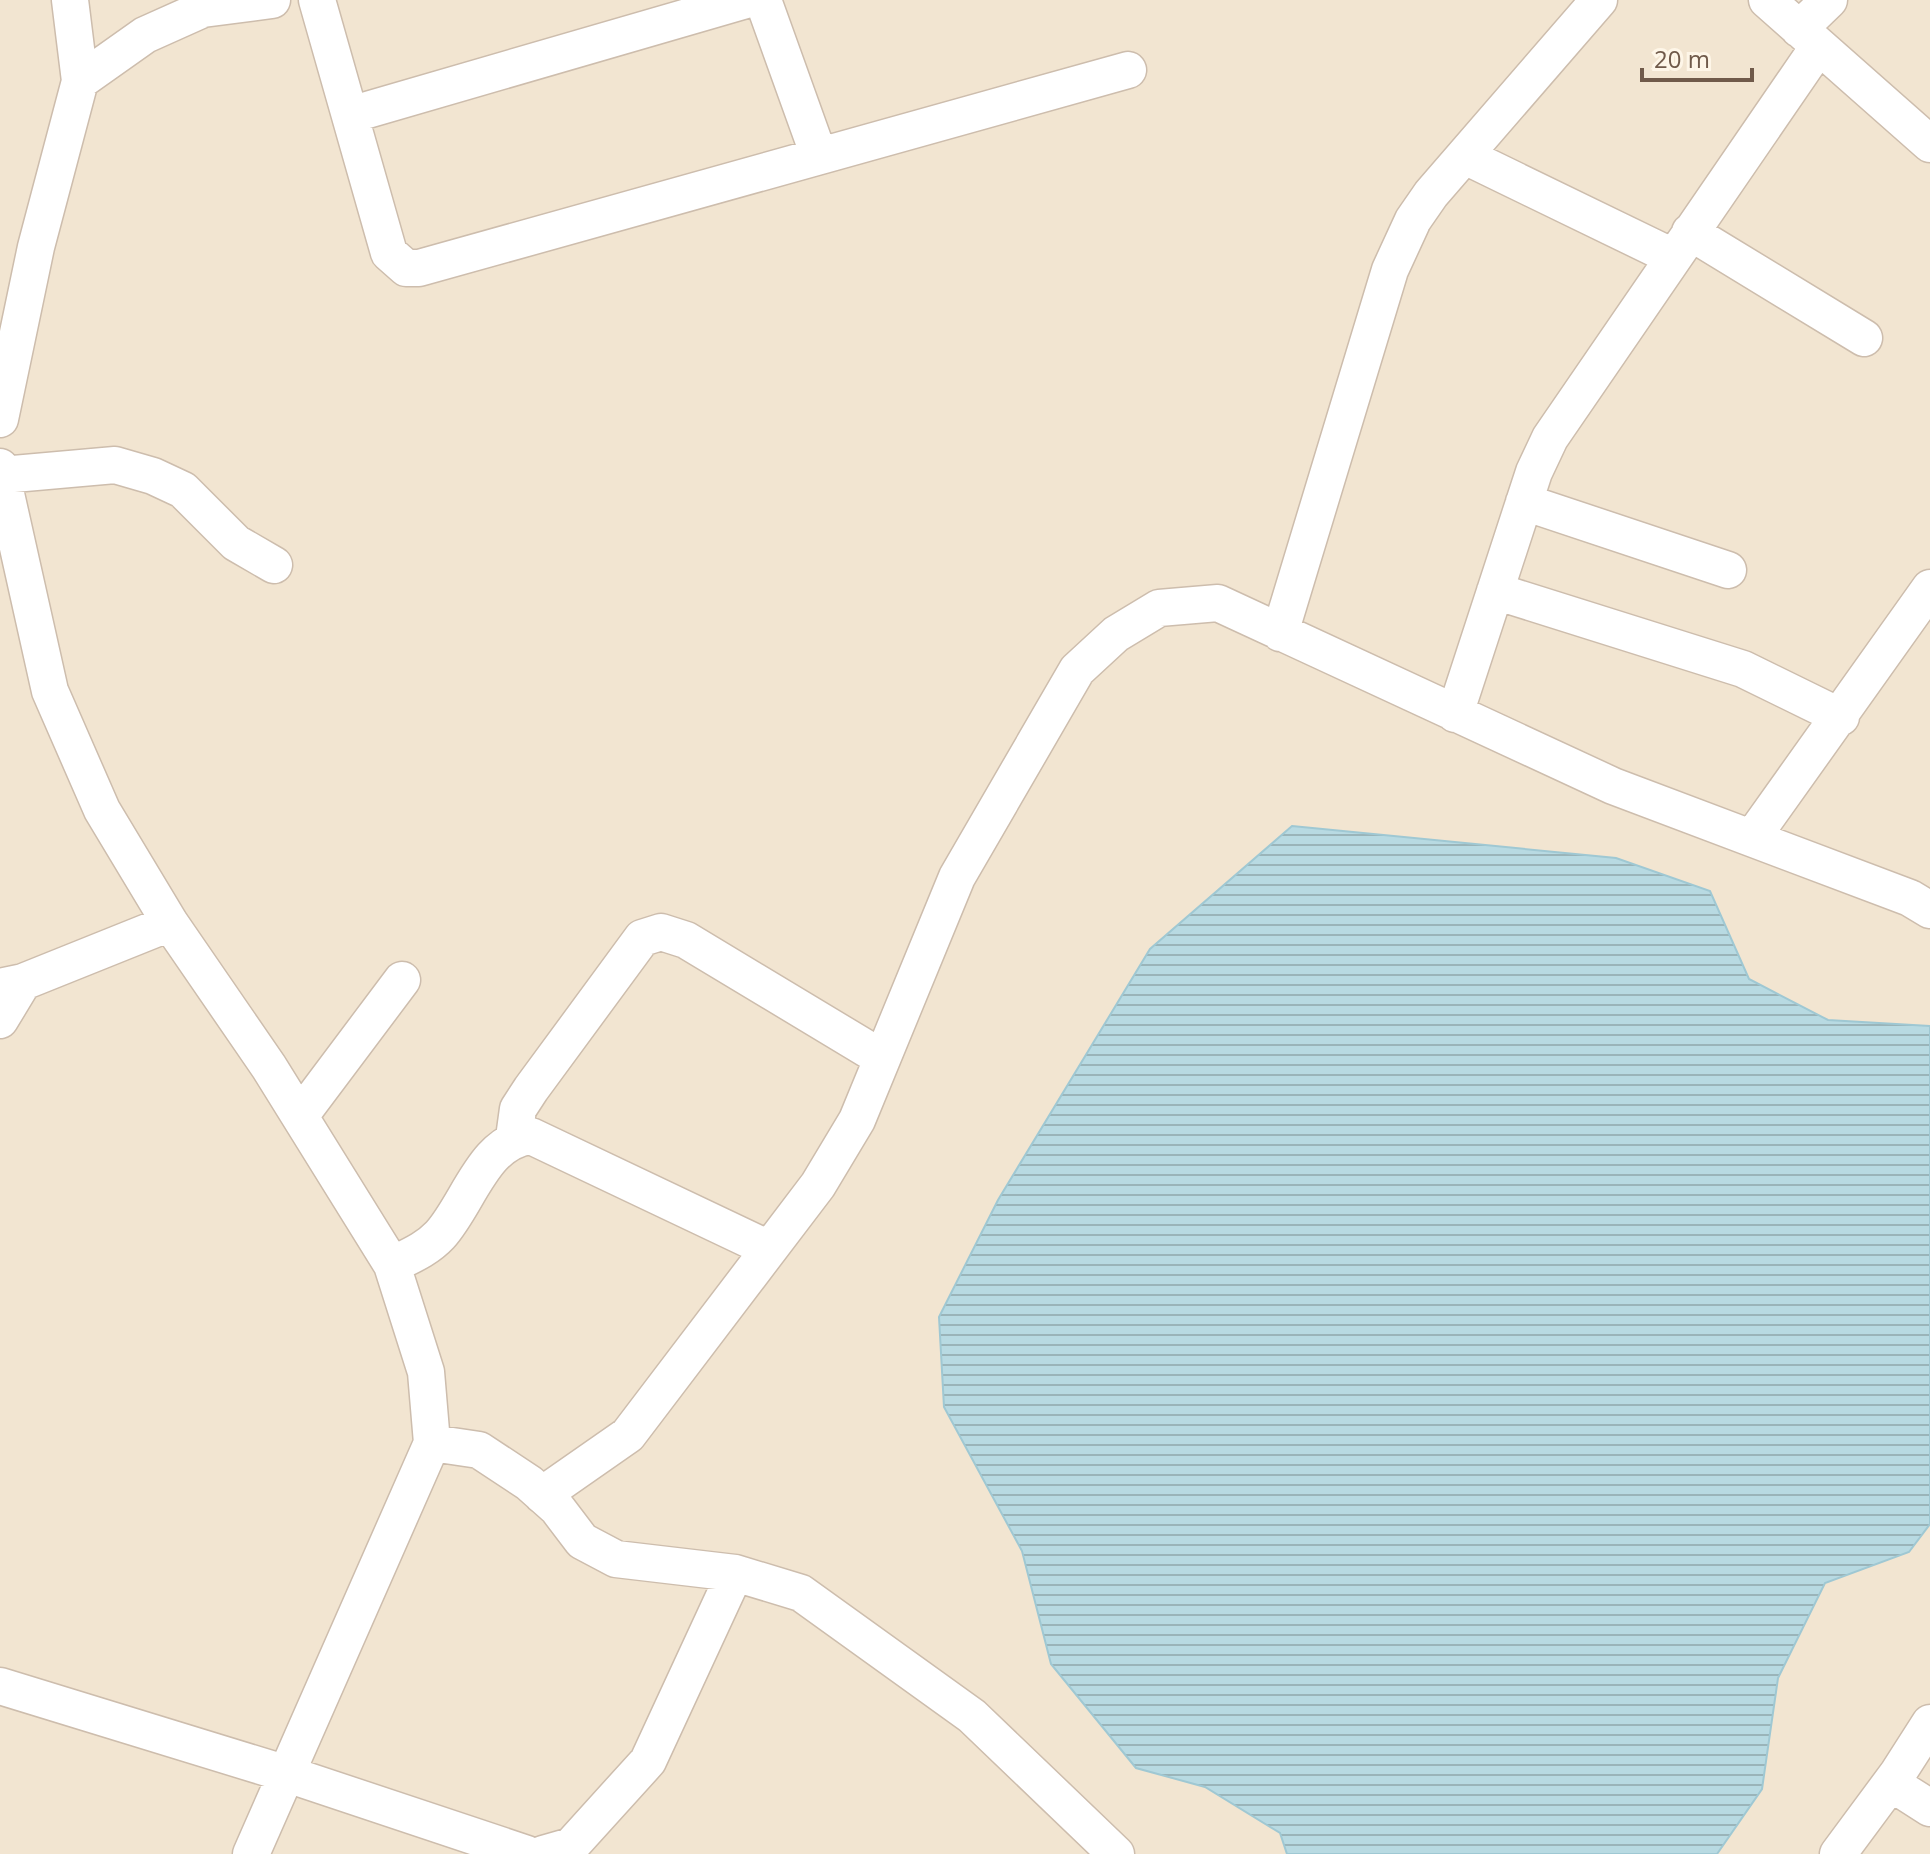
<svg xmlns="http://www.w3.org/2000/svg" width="1930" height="1854" font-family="'Open Sans',sans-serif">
<defs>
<pattern id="water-rules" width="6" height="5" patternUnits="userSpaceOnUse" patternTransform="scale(2)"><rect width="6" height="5" fill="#b8dae2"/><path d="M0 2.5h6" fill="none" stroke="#9ab4b9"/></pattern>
</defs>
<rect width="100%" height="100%" fill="#faf2e2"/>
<path fill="#f2e5d1" d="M0,0H1930V1854H0Z"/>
<path fill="url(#water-rules)" stroke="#9fc8d3" stroke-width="2" d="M1292,826L1616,858L1710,891L1749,979L1828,1020L1930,1026V1524L1909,1552L1825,1583L1778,1678L1762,1789L1717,1854H1287L1280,1833L1205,1787L1136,1768L1051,1664L1022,1551L944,1407L939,1317L998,1200L1150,949Z"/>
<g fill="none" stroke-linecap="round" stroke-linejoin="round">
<defs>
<path id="minor" d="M317,0L389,253L406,268H419L1128,70
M763,0L819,156
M1767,0L1930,144
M1799,29L1829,0
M80,81L145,35L203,9L272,0
M350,115L746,0
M1465,156L1673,257
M1690,232L1864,338
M0,419L36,247L80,81L70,0
M0,467L50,691L102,810L170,923L269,1067L392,1265L426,1372L432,1443L251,1854
M2,475L115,465L153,476L183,490L236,543L274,565
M1524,502L1728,570
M1495,591L1743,669L1841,717
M1280,633L1390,270L1413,220L1431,194L1599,0
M1455,714L1534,472L1550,438L1819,46
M1752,838L1930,588
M0,987L23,982L170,923
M0,1020L23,982
M300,1116L402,980
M514,1138L518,1109L531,1089L642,938L661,932L686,940L882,1058
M392,1265C410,1256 427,1249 440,1235C469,1203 483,1141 531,1136L769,1249
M432,1443L479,1450L529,1483L557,1508L582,1541L616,1559L735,1573L801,1593L972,1716L1116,1854
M542,1495L628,1435L818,1185L857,1120L957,877L1077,670L1116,634L1159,608L1218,603L1613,786L1910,898L1930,910
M0,1686L287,1774L527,1854
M1891,1783L1930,1808
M543,1854L571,1846L648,1761L735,1573
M1838,1854L1898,1773L1930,1723"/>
</defs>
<use href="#minor" stroke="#cdbdad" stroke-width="39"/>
<use href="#minor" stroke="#fff" stroke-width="36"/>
</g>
<path d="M1642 68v12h110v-12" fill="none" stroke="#705a4a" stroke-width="4"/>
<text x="1654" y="68" font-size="24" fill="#705a4a" stroke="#fef6e8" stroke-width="6" paint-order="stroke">20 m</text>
</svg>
